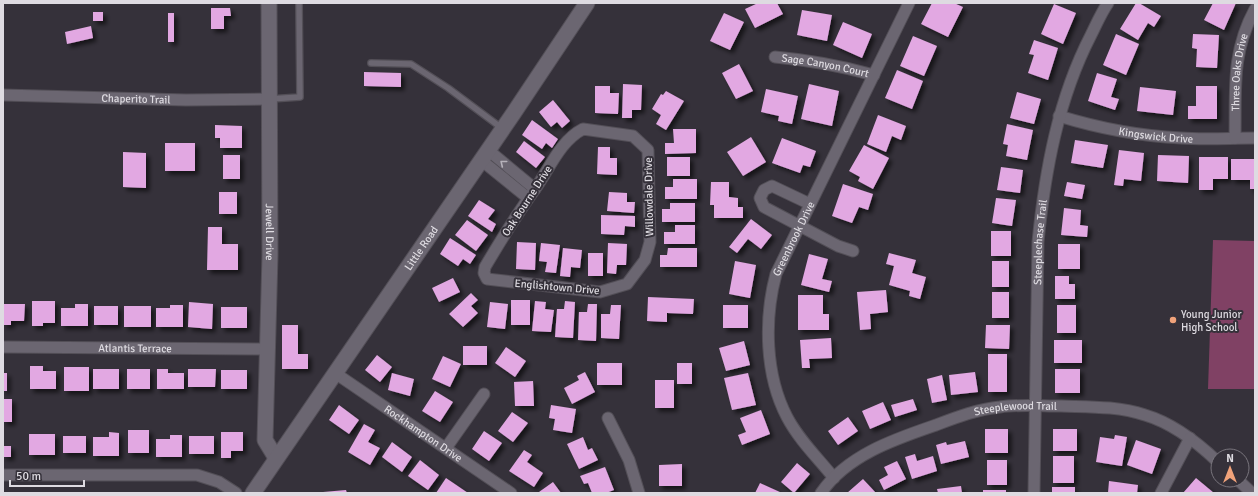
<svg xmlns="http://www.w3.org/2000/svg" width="1258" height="496" font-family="Signika,sans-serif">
<defs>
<filter id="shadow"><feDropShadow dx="3.5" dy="3.5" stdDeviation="2" flood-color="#0009"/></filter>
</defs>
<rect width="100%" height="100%" fill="#35313a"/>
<path fill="#804164" d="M1213,240L1255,241V389H1208Z"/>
<path fill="#e2a8e2" filter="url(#shadow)" d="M758,3H777L783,14L755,28L745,9Z
M932,3H954L963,7L948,37L921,24Z
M1136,3H1139L1161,16L1154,27L1148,23L1138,40L1120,29Z
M1213,3H1236L1224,30L1204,20Z
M1054,4L1076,13L1063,44L1041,34Z
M211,8H230L231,16H224V29H211Z
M802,10L832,15L827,41L797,35Z
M93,12H103V21H93Z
M168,13H174V42H168Z
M724,13L744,22L730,50L710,41Z
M843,22L872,34L862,58L833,45Z
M91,26L93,38L67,44L65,32Z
M1116,34L1139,44L1126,75L1103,65Z
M1193,34L1219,35L1217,68L1196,67L1197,49L1192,48Z
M913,36L937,46L924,76L900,66Z
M1034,40L1058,48L1048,80L1028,73L1034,55L1029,54Z
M739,64L753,91L736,99L722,73Z
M897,70L923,81L912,109L885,98Z
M364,72L401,73V87L364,86Z
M1097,73L1117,79L1111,97L1119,99L1115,110L1088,101Z
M623,84L642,85L641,110H632V118H622Z
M809,84L839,91L832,126L801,119Z
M595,86H610V93H619L618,114L595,113Z
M1196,86H1217V119H1188V106H1196Z
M1140,87L1176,91L1173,115L1137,111Z
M766,89L798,96L792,124L778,121L779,116L761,112Z
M666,91L684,101L666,130L656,124L661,115L652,109L661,94L663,95Z
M1017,92L1041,99L1034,124L1010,118Z
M553,100L570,121L562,128L557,122L551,127L539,112Z
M878,115L906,126L901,140L892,136L886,152L867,144Z
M532,120L558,139L552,148L546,143L542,149L522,135Z
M1007,124L1033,130L1027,160L1006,156L1008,145L1003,144Z
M215,125L242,126V148H220V138H215Z
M673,129H696V153L665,154V143H674Z
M751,137L766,162L743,176L727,152Z
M782,138L816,151L810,167L803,165L800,173L772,163Z
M1075,140L1108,145L1103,168L1071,163Z
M524,141L545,157L536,168L516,152Z
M165,143H195V171H165Z
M864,145L889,158L873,189L858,181L860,177L849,171Z
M598,147H610V158H617V175L597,174Z
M1119,150L1144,153L1141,181L1124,179L1123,186L1114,185Z
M123,152L146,153V188L123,187Z
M223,155H240V179H223Z
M1158,155L1189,156L1188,183L1157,181Z
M667,157H690V176H667Z
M1199,157H1228V179H1213V190H1199Z
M1231,159H1255V189H1250V180H1231Z
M1001,167L1023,170L1020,193L997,190Z
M673,179H697V199H665V187H673Z
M711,182H729V197L738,198V207H743V218H714V205H710Z
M1067,182L1085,185L1082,199L1064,196Z
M843,184L873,194L868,210L859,207L852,223L832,216Z
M219,192H237V214H219Z
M609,192L627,193V202H635L634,213L607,211Z
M996,198L1016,200L1012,226L992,223Z
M479,200L495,210L488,219L496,224L492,232L468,216Z
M670,203H695V222H662V209H670Z
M1064,208L1081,210L1080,225L1088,226L1087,237L1061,235Z
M601,215L635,216V227L625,226L624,235L601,234Z
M751,219L772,235L761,249L748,239L737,253L729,247Z
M467,220L488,235L476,251L455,235Z
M675,225H695V244H664V232H675Z
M208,227H222V244H238V270H207Z
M991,231H1011V256H991Z
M450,238L476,255L470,264L463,259L458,266L440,254Z
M517,242L536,243L535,270L516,269Z
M541,243L560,245L556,273L545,272L547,262L539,261Z
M608,243L627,244L626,265H617L616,274L607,273Z
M1058,244H1080V269H1058Z
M563,248L582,250L580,268L571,267L570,277L560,276Z
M668,248H697V267H660V255H667Z
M588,253H603V276H588Z
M889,253L916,260L912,273L926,277L920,299L909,296L910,291L889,285L894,266L886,264Z
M809,254L828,259L822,279L832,281L829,292L801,285Z
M735,261L756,265L750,298L729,294Z
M992,261H1009V287H992Z
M1055,276H1069V284H1075V299H1055Z
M453,278L460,292L439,302L432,288Z
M886,290L888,312L870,314L871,329L860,330L857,292Z
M992,292H1009V318H992Z
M471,293L478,300L471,306L478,313L463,327L449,314Z
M798,295H823V314H829V330H798Z
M648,297L694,299L693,314L667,313V322L647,321Z
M511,300H530V325H511Z
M32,301H55V323H43V326H32Z
M535,301L546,302L545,309L554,310L551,332L532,331Z
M565,301L575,302L573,338L555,337L557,309H564Z
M189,302L213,304L212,329L188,327Z
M490,302L508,304L505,329L487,327Z
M3,304H25L24,321H11V325H3Z
M75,304H88V326H61V308H75Z
M588,304H597L596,341L578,340L579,312H587Z
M170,305H183V327H156V308H170Z
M611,305H621L619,339L601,338V314H610Z
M723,305H748V328H723Z
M1057,305H1076V333H1057Z
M94,306H118V325H94Z
M124,306H151V327H124Z
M221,307H247V328H221Z
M282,325H298V354H308V369H282Z
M986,325H1010L1009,349L985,348Z
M831,338L832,358L809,359L810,368H802L800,340Z
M1054,340H1082V363H1054Z
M744,341L750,365L726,371L719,348Z
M463,346H487V365H463Z
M506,347L526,361L515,377L495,363Z
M988,354H1007V392H988Z
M377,355L392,367L380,382L365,370Z
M443,356L461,364L450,387L432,379Z
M597,363H622V385H597Z
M677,363H692V384H677Z
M30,366H43V371H56V389H30Z
M64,367H89V391H64Z
M93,369H119V389H93Z
M127,369H150V389H127Z
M157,369H168V373H184V389H157Z
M188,369H216L215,387H188Z
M1055,369H1080V393H1055Z
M221,370H247V389H221Z
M585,372L595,392L572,404L564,388L579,380L577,376Z
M975,372L978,392L951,395L949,375Z
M3,373H7V391H3Z
M392,373L414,379L410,396L388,390Z
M748,373L756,405L732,410L724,378Z
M942,375L947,400L932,403L927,379Z
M655,380H674V408H655Z
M533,381L534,406H515L514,382Z
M435,391L453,402L440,422L422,411Z
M3,399H12V422H3Z
M913,399L917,410L895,417L891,405Z
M883,402L891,420L870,429L862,411Z
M339,405L359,420L349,434L329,420Z
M551,405L576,409L572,433L553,430L555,419L549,418Z
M761,410L770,434L742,445L738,435L746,432L740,418Z
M512,412L528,423L513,442L498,431Z
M848,417L858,431L838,445L828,431Z
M364,424L375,430L368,442L380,448L370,465L348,452Z
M985,429H1008V453H985Z
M1053,429H1077V451H1053Z
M128,430H149V453H128Z
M484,431L502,443L489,461L472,449Z
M109,432L119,433V456H93V437H109Z
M221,432H243V451H231V458H221Z
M29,434H55V455H29Z
M170,435H182V457H156V439H170Z
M1115,435L1127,437L1122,466L1096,462L1100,437L1114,439Z
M63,436H86V453H63Z
M189,436H214V454H189Z
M583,437L588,450L592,448L598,460L579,469L567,444Z
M1136,440L1161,449L1152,474L1127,465Z
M965,441L969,457L941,464L936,445L946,442L947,445Z
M392,442L412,457L402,472L382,457Z
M3,446H11V457H3Z
M524,450L532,455L527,462L543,473L534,487L509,471Z
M915,454L917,461L933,456L937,471L912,479L905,457Z
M1053,456H1074V483H1053Z
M420,460L439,475L428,490L408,476Z
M987,460H1007V485H987Z
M897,461L906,479L884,490L879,480L888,475L884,467Z
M797,463L810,474L794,493L781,482Z
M682,464V486H659V465Z
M605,467L614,490L606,493H592L588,483L584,484L580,476Z
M446,478L468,493H436Z
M1196,478L1214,493H1183Z
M863,479L876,493H847Z
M1109,481L1138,485L1137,493H1108Z
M553,482L561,493H540L539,492Z
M760,483L782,493H755Z
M961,486L962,493H938L937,489Z
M1052,487H1075V493H1052Z
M346,490L347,493H323V492Z
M983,490H1006V493H983Z"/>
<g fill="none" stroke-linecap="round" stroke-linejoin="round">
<defs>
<path id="lane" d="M371,63L411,64L448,88L503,129
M270,99L300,97L299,3"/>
<g id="street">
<path id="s1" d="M775,57C810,60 841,66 874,75"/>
<path id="s2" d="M3,95L186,100L269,99"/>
<path id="s3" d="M1059,116C1098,128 1140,136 1181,138C1205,140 1230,138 1255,138"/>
<path d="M583,129L633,136L648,150L650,242L645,260L627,284L600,292L487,279L484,273L485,267C501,240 517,214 535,189C550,168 560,141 583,129Z"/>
<path id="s4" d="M1235,138C1236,90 1231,53 1255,9"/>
<path d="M488,150L535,189"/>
<path d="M481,160L528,198"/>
<path d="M810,204L772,186L764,190L760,198L764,207L838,246L853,251"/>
<path id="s5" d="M3,347L268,349"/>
<path id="s6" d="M335,373L511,493"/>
<path d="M608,418L629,460L639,493"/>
<path d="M446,448L484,394"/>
<path d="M3,475H197L219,482L236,493"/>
<path id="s7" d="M834,478C818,458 799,440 787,417C765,375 764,319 776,274L909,3"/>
<path d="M1238,480L1252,493"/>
<path id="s8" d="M821,493C847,455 895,439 936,425C957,417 978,409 1000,407C1020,404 1041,406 1061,406C1089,407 1117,406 1145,415C1172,423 1197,442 1218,462"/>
<path id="s9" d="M1034,493L1038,242C1045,171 1058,99 1091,35C1096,25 1101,13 1108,3"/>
<path d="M1161,493L1190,438"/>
</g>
<g id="secondary">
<path id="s10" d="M269,3L270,255L265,440L276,458"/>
<path id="s11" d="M253,493L513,114L587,3"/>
</g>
</defs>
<use href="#lane" stroke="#534f57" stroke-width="8"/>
<use href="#street" stroke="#534f57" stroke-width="13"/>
<use href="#secondary" stroke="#534f57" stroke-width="17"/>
<use href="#lane" stroke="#6b6671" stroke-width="5.5"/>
<use href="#street" stroke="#6b6671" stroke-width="11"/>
<use href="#secondary" stroke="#6b6671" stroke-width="15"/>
</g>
<defs><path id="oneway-chevron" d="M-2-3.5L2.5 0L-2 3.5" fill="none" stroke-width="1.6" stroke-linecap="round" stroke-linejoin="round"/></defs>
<use stroke="#b6b2ba" href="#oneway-chevron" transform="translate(503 163) rotate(-141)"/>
<circle fill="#f0a27a" stroke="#35313a" stroke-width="1.5" cx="1173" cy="320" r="4"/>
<g text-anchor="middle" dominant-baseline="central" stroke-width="4" stroke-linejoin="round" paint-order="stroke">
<g font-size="11" fill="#dedbe1" stroke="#35313a">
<text stroke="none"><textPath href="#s1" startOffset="51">Sage Canyon Court</textPath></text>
<text stroke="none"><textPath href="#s4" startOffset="66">Three Oaks Drive</textPath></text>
<text stroke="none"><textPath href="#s2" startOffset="133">Chaperito Trail</textPath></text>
<text stroke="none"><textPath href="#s3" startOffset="99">Kingswick Drive</textPath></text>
<text transform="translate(649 197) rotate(-91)">Willowdale Drive</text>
<text transform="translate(527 201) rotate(-57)">Oak Bourne Drive</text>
<text stroke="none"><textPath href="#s10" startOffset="229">Jewell Drive</textPath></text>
<text stroke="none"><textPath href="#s7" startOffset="263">Greenbrook Drive</textPath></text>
<text stroke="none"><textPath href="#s9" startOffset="251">Steeplechase Trail</textPath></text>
<text stroke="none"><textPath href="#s11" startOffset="297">Little Road</textPath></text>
<text transform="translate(557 287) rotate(5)">Englishtown Drive</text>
<text stroke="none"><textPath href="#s5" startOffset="132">Atlantis Terrace</textPath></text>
<text stroke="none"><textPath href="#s8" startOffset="218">Steeplewood Trail</textPath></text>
<text stroke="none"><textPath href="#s6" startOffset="107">Rockhampton Drive</textPath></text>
</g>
<g font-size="11" fill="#dedbe1" stroke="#35313a" text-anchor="start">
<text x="1181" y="314">Young Junior<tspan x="1181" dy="13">High School</tspan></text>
</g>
</g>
<rect width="1258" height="496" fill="none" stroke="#dedbe1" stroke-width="8"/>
<g transform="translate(1230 468)"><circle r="19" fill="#35313a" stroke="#79757d"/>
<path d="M0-3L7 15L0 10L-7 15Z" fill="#f0a27a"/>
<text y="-6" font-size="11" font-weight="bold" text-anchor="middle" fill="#dedbe1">N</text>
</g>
<path d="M10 480v6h74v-6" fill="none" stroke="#dedbe1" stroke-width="2"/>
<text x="16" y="480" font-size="12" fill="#dedbe1" stroke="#35313a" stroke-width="3" paint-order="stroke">50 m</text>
</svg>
